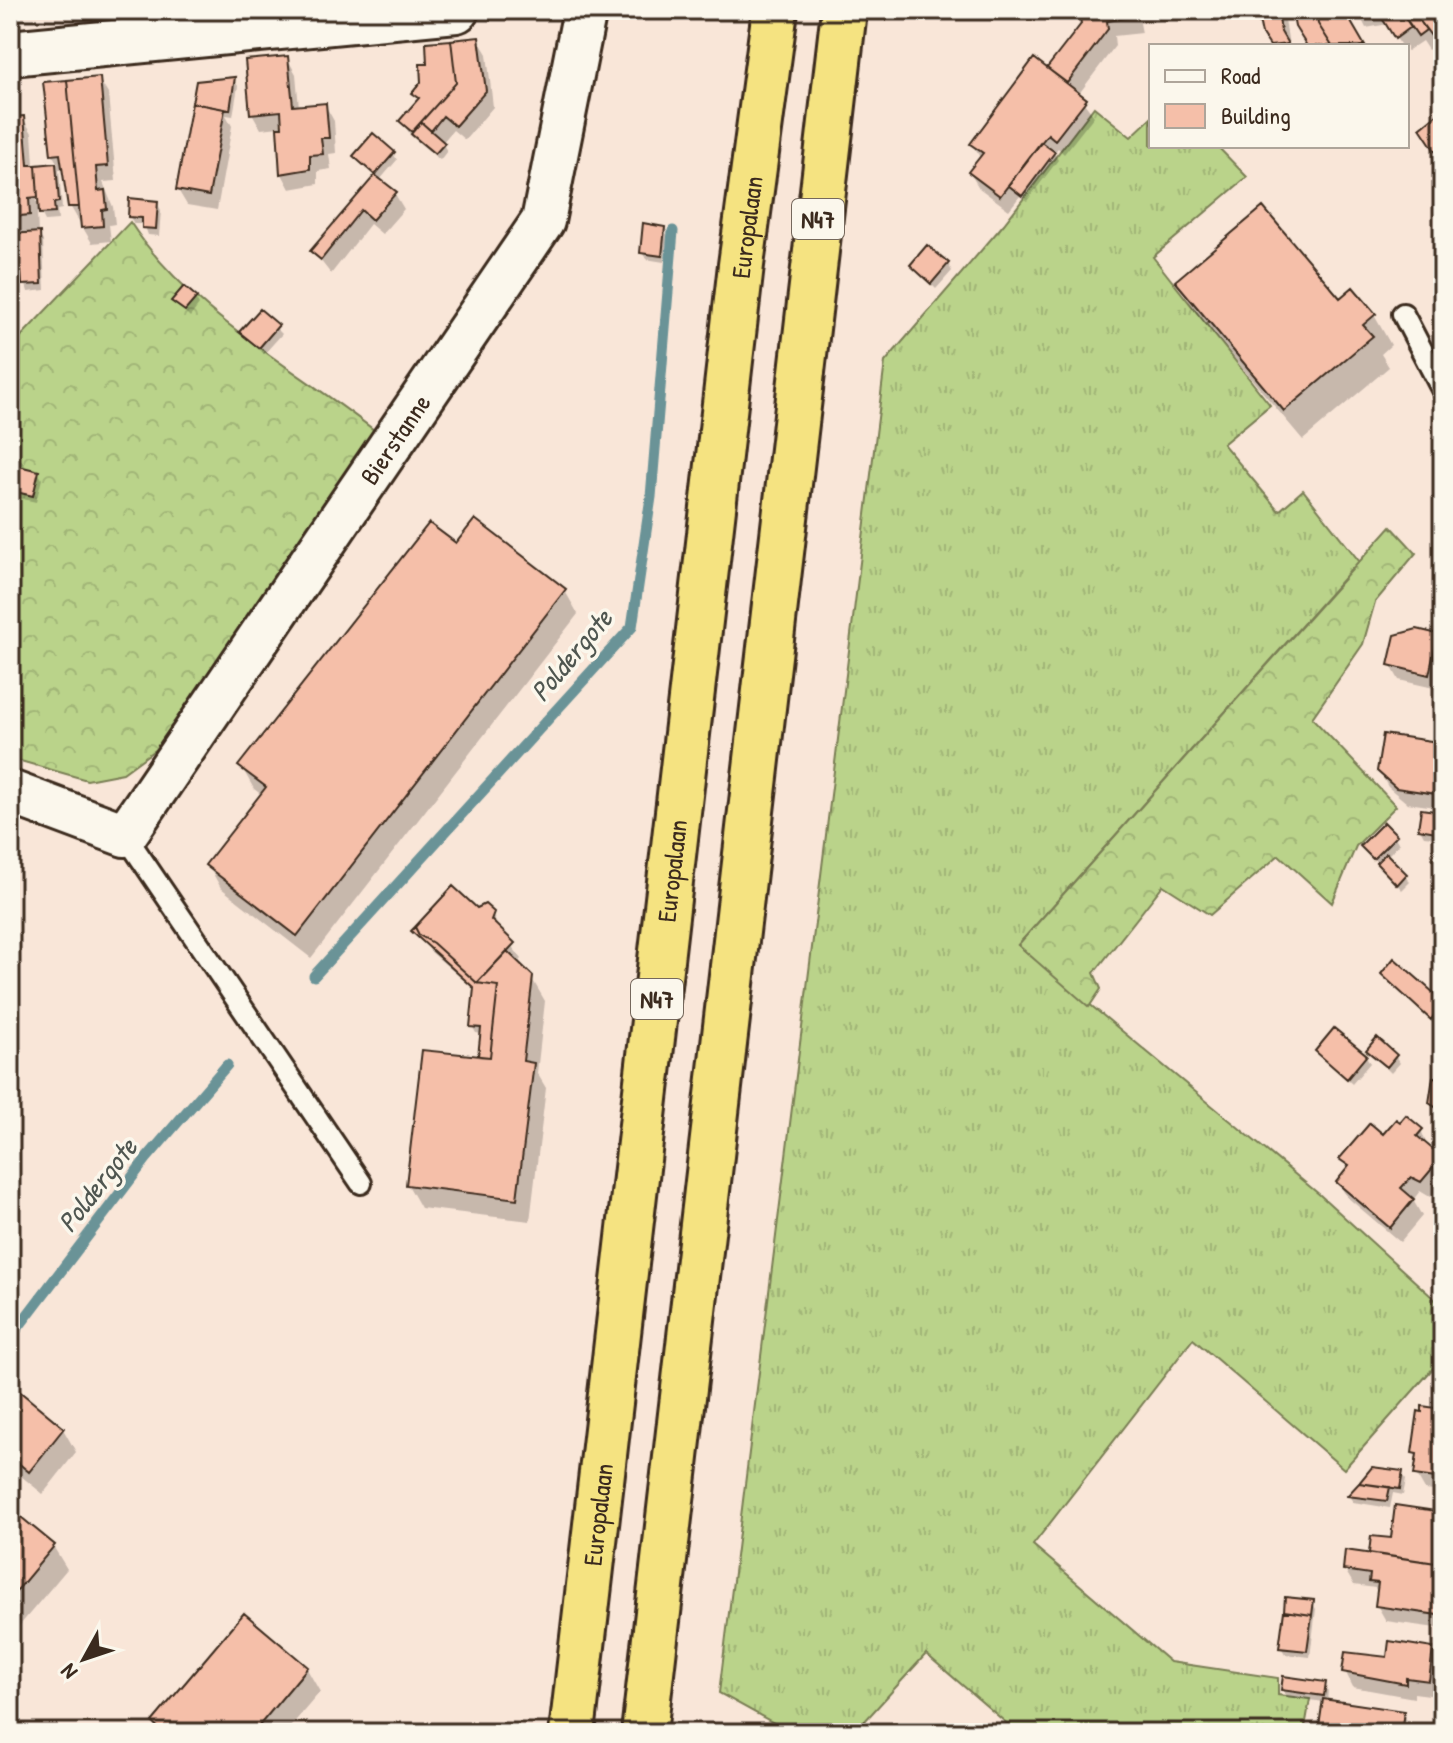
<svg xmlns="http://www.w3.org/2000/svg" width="1453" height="1743" font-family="'Patrick Hand',sans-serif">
<defs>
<pattern id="grass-tufts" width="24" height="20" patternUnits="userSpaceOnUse" patternTransform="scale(2)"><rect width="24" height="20" fill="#bad38a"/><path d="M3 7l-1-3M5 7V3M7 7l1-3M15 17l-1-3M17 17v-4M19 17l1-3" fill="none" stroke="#a1b577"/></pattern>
<pattern id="forest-crowns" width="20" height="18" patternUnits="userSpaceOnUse" patternTransform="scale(2)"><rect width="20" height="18" fill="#bad38a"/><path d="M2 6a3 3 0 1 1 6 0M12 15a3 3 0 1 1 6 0" fill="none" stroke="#a1b577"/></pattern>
</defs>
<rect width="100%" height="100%" fill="#f9e6d8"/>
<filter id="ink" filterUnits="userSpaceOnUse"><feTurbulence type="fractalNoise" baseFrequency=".0125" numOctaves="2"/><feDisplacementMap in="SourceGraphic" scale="16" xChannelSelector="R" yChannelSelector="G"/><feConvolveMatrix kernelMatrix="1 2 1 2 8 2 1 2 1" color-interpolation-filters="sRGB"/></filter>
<g filter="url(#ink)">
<path fill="url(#grass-tufts)" stroke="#7a7e54" stroke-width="2" d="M1094,107L1131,137L1151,118V146H1217L1247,177L1153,257L1270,405L1223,444L1279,511L1303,490L1359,561L1018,945L1320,1195L1443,1307V1357L1344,1469L1193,1339L1033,1545L1170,1662L1278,1678V1695L1310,1699L1304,1733H1018L926,1654L854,1733H792L719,1693L885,362L1004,224Z"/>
<path fill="url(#forest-crowns)" stroke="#7a7e54" stroke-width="2" d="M130,222C191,316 299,369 384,438L183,729L123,773L87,780L10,758V348Z
M1391,526L1416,553L1375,602L1363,644L1312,718L1396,806L1356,846L1332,903L1279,855L1210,915L1163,885L1094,973L1101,989L1089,1007L1018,945Z"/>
<path fill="#0003" fill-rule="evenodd" d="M1081,10H1176L1171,20L1140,23L1142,33L1114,36L1115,46L1078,95L1094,116L1064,154L1058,148L1054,153L1058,160L1027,201L1020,196L1009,210L979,188L970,173L981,159L972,144L1047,71L1083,24Z
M1259,10H1348L1352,30L1363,46H1309L1293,18L1285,19L1289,46H1271L1264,33Z
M1357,10H1443V52L1436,44L1428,50L1422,41L1407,51V46H1401L1388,24L1366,28Z
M478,39L487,54L493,107L465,140L453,130L442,143L447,151L440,160L411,136L402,121L419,101L414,93L430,66Z
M287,58L296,74L299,108L325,105L334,121L336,153L329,154L331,169L318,171V184L290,189L282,174L279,127L261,129L252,113Z
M99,79L108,94L116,181L103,182L113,207L115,224L109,225L111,241L92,243L70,206L64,169L59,170L62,209L57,210L58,220L45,221L41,213H37L38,234L43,241L45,290L28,292L24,277L13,278L10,272V236H13L10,230V117L23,118L32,133L34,165L58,164L52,154L46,84ZM35,177L40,202H36Z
M234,79L238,86L233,116L226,115L232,126L217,210L187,205L178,190Z
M393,153L397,160L379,181L395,194L404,209L382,234L370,224L331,274L313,251L375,177L356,156Z
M156,202L161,210L159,236L148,235L144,224H134L130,217Z
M663,229L668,236L664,262L646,259L642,252Z
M948,264L952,271L936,289L912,265Z
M1178,282L1340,301L1374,315L1391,345L1381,354L1389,367L1303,440L1195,312Z
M195,298L199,305L190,317L174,301Z
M260,312L282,334L264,354L242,332Z
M10,447L25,465L23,469L38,472L42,479L36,502L18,498L13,489L10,495Z
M456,546L565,591L578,614L311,958L221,888L208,865L262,795L254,789L241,766Z
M1437,636L1443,646L1438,689L1399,680L1390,664Z
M1443,752V808L1407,803L1388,787L1379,771Z
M1443,814V838L1424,836L1420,829Z
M1395,837L1399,844L1386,857L1410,882L1402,890L1363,847Z
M477,910L492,913L500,932L522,959L517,964L531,977L545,1001L537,1073L546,1088L530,1221L421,1208L408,1185L482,1058V1034L476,1033L472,1026L476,991L430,951L421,934Z
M1394,961L1443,1004V1017L1436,1026L1387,981L1383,974Z
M1368,1050L1395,1056L1400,1063L1391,1073Z
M1317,1051L1366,1056L1370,1063L1352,1084Z
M1443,1080V1121L1432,1103Z
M1421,1130L1428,1148L1443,1163V1181L1430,1197L1420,1191L1413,1200L1422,1216L1400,1242L1347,1197L1338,1182L1348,1170L1342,1159L1384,1137Z
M12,1388L63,1429L76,1452L43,1494L10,1467Z
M1443,1411V1492L1425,1490L1416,1474L1418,1459L1414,1453Z
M1401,1473L1406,1480L1403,1495L1393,1493L1390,1508L1353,1502L1349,1496Z
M10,1510L53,1546L67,1569L10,1637Z
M1443,1514V1629L1386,1621L1377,1605L1379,1595L1375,1588L1354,1585L1345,1570L1370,1556L1372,1538L1392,1541Z
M1312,1602L1316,1609L1310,1657L1285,1654L1281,1647Z
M1432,1650L1441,1665L1437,1696L1414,1693V1698L1353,1687L1345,1671Z
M307,1669L320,1692L285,1733H160L154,1722Z
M1324,1684L1328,1691L1327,1702L1403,1713L1411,1733H1320L1324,1702L1287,1697L1283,1690Z"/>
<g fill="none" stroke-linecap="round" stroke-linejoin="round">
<path stroke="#6b9397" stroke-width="11" d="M314,976L632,627L651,497L673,231
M10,1338L146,1159L227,1065"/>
</g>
<path fill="#f5bfa9" stroke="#3b2a1e" stroke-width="2" d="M1079,10H1133L1134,17L1107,21L1108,29L1067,83L1047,68L1081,24Z
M1257,10H1278L1281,32L1288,44L1270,46L1262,34Z
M1287,10H1316L1318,24L1332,46H1307L1295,27L1292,11Z
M1316,10H1344L1365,46H1332L1318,24Z
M1377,10H1400L1411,27L1395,39Z
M1400,10H1427L1430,13L1420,21L1426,30L1418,36Z
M1427,10H1440L1443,14V32L1434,40L1420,21L1430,13Z
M479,37L486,91L455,126L443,116L431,131L421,122L456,83L451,40Z
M451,40L456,83L412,132L399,121L419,98L412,93L421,82L420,64H427L426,42Z
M288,56L293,106L326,103L329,138H321L323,154L310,155V169L280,174L277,127H282L281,111L250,114L245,60Z
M1034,58L1087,99L1055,140L1048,134L1000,196L968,172L983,153L970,144Z
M100,77L108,166L96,167L98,191L105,190L107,209L102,210L103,226L81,228L67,80Z
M235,77L230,110L192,103L196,81Z
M67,80L79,207H68L60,154L51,155L44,90L43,82Z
M192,103L225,109L209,196L176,190Z
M1443,109V163L1420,128Z
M24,116L28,165H36L38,197L29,198L30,215L10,217V117Z
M421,122L445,143L435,154L411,134Z
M373,133L395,152L375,175L353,156Z
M1041,142L1055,152L1022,196L1008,185Z
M56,163L59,202L54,203L55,213L39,214L36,165Z
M375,175L397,192L372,220L361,210L321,260L310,251Z
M129,198L158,201L156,229L142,228V218L128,217Z
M1263,207L1340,298L1353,287L1376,314L1363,325L1373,336L1284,411L1175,281Z
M643,223L665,227L662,256L640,253Z
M40,232L42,284L22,285L21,270L10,271V234Z
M927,245L949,263L931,284L910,265Z
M184,286L197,297L185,311L171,301Z
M260,309L279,325L259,348L239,332Z
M19,466L39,471L33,496L12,491Z
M475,519L566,589L297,936L205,865L266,787L238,766L429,523L456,543Z
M1417,629L1438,634L1429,675L1388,665L1395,635Z
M1383,734L1438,742L1443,749V795L1396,788L1377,771Z
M1421,809L1443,812V833L1418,829Z
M1384,822L1397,835L1373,859L1360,846Z
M1386,853L1407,874L1397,885L1376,863Z
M453,886L477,908L485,904L494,912L491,920L515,943L477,983L433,943L419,935L415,927Z
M415,927L419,935L433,943L477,983L498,986L490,1057L478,1056L481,1028L470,1027L474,988L411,931Z
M507,951L533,976L523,1061L534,1063L517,1199L406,1185L422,1050L490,1057L498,986L477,983Z
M1394,958L1443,1001L1431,1020L1381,974Z
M1334,1028L1367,1055L1347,1079L1315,1051Z
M1377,1037L1397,1055L1387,1067L1366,1050Z
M1433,1077L1443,1078V1112L1429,1103Z
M1406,1115L1423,1129L1417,1136L1442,1157L1421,1182L1411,1177L1401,1188L1414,1199L1390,1228L1336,1182L1349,1166L1339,1159L1370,1123L1383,1134L1396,1119L1400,1122Z
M12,1385L64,1428L29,1472L10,1456Z
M1422,1406L1443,1409V1479L1414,1475L1417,1454L1412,1453L1418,1411L1422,1412Z
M1372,1467L1403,1471L1400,1489L1359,1483Z
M1359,1483L1390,1487L1387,1501L1347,1496Z
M1395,1505L1443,1512V1564L1369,1553L1371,1536L1391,1538Z
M10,1508L55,1545L10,1599Z
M1345,1550L1443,1564L1438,1615L1375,1606L1378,1583L1369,1582L1370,1574L1343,1570Z
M1285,1597L1314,1600L1312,1615L1284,1611Z
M1284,1611L1312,1615L1307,1651L1279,1648Z
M244,1613L308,1667L253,1733H164L152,1722Z
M1389,1641L1433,1648L1429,1681L1406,1678V1684L1342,1672L1345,1652L1387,1657Z
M1283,1676L1326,1682L1324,1696L1281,1690Z
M1323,1699L1404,1711L1401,1733H1318Z
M865,1722L882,1733H858Z"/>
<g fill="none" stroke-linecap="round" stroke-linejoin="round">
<defs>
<path id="lane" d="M1403,314L1443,391
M125,835L361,1183"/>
<g id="street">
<path id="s1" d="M10,792L125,835L543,221L585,10"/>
</g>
<path id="secondary" d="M10,53L456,10"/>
<g id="highway">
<path id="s2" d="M572,1733L741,265L775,10"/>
<path d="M644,1733L844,10"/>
</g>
</defs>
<use href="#lane" stroke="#3b2a1e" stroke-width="26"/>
<use href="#street" stroke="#3b2a1e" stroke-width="48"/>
<use href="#secondary" stroke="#3b2a1e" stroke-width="50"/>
<use href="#highway" stroke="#3b2a1e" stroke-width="50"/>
<use href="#lane" stroke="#fbf7ec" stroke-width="20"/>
<use href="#street" stroke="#fbf7ec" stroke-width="42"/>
<use href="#secondary" stroke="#fbf7ec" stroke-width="44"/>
<use href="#highway" stroke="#f5e381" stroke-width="44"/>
</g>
</g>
<g text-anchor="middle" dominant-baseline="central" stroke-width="7" stroke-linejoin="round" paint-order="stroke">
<g fill="#fbf7ec" stroke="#75685c" stroke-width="2">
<rect x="792" y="199" width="52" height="40" rx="6"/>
<rect x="631" y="979" width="52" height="40" rx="6"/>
</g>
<g font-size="24" font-weight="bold" fill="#3b2a1e">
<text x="818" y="219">N47</text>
<text x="657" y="999">N47</text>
</g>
<g font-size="26" fill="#3b2a1e" stroke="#fbf7ec">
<text stroke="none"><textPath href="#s2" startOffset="1516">Europalaan</textPath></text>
<text stroke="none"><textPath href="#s1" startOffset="602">Bierstanne</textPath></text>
<text stroke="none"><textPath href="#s2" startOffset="868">Europalaan</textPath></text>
<text stroke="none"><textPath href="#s2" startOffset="220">Europalaan</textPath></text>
</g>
<g font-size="28" font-style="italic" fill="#4f5650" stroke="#fbf7ec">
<text transform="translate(571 655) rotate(-50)">Poldergote</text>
<text transform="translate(97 1185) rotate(-52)">Poldergote</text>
</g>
</g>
<rect width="1453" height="1743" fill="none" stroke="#fbf7ec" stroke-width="40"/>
<rect x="20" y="20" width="1413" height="1703" fill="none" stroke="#3b2a1e" stroke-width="3" filter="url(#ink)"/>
<rect x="1149" y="44" width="260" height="104" fill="#fbf7ec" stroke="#aea59a" stroke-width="2"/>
<rect x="1165" y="70" width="40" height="12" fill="#fbf7ec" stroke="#aea59a" stroke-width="2"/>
<text x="1221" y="84" font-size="24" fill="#3b2a1e">Road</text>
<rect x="1165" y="104" width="40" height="24" fill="#f5bfa9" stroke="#aea59a" stroke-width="2"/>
<text x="1221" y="124" font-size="24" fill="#3b2a1e">Building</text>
<g transform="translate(84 1659) rotate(230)" stroke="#fbf7ec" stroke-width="6" paint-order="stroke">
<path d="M0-6L14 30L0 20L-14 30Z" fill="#3b2a1e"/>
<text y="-12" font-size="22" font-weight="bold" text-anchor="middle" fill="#3b2a1e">N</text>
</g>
</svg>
